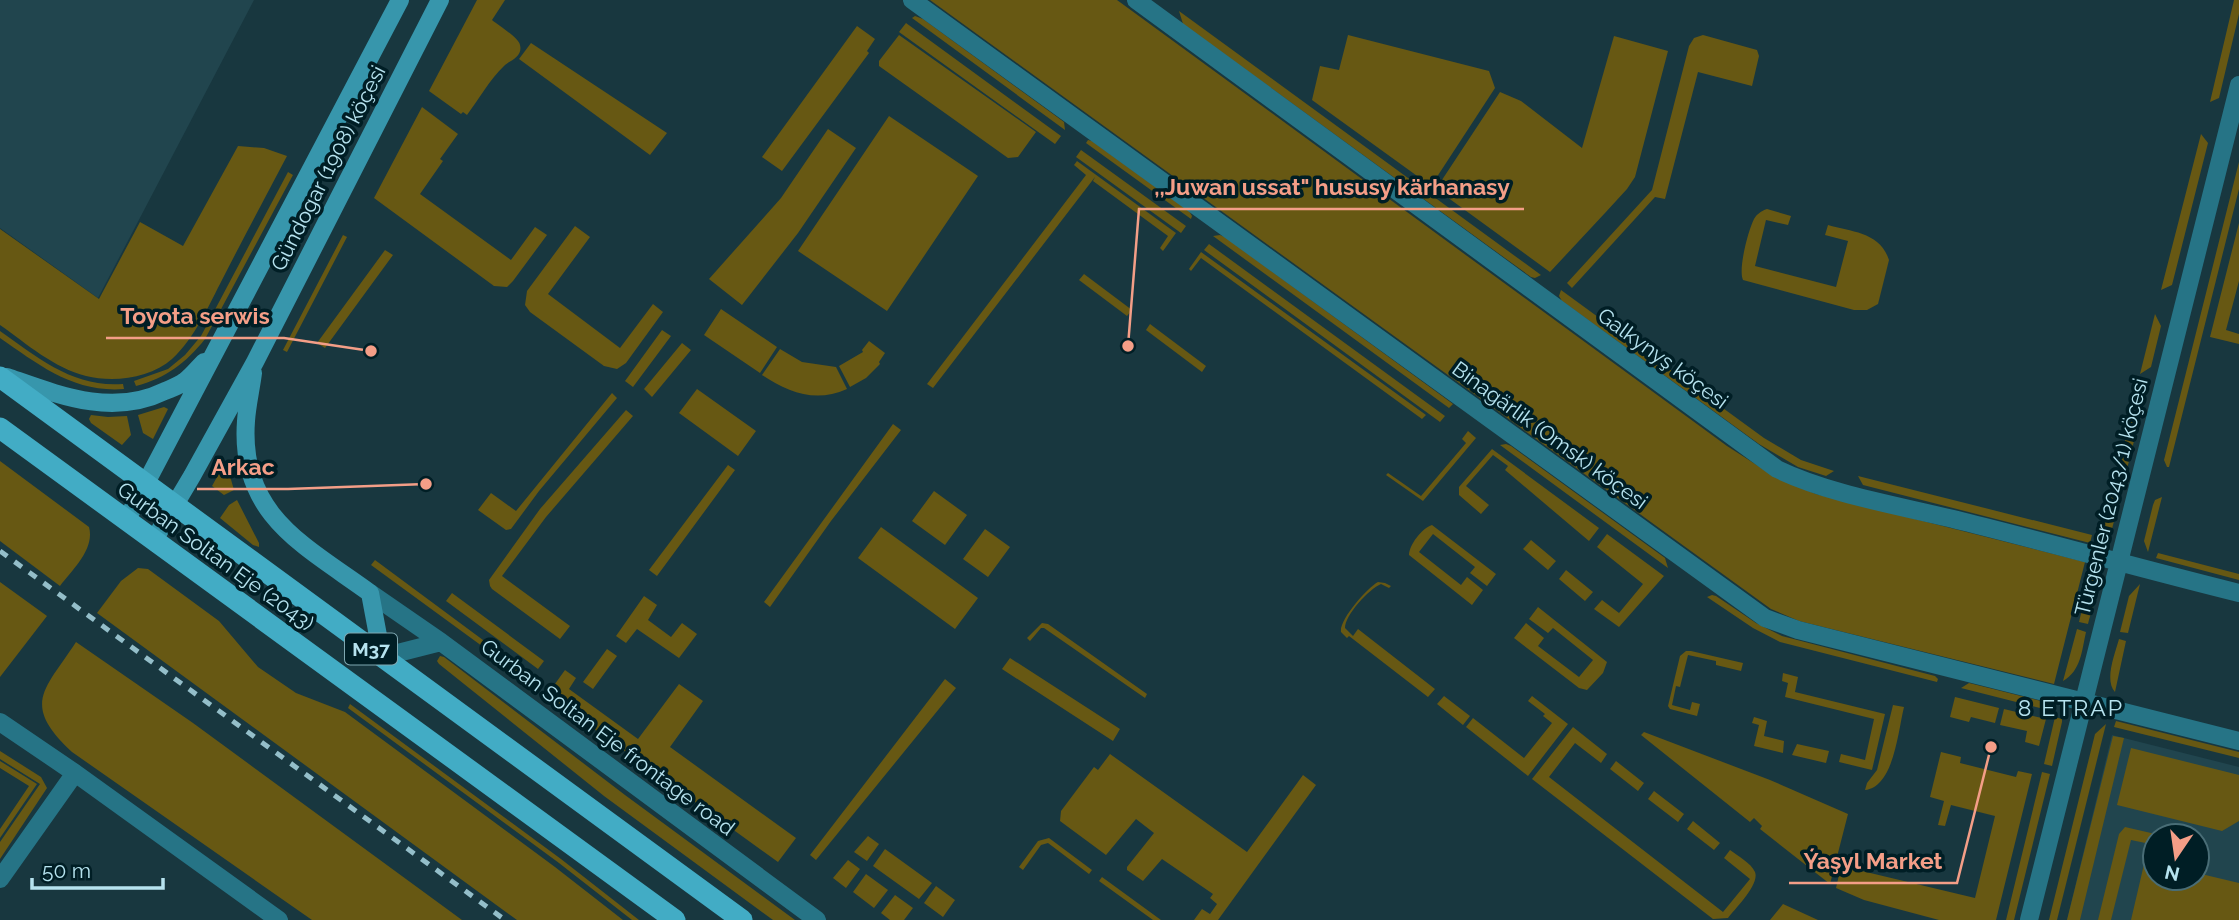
<svg xmlns="http://www.w3.org/2000/svg" width="2239" height="920" font-family="Raleway,sans-serif">
<rect width="100%" height="100%" fill="#18373f"/>
<path fill="#21454e" fill-rule="evenodd" d="M0,0H254L98,298L0,228Z
M2112,735L2239,767V920H2067ZM2155,836H2197V878H2155Z"/>
<path fill="#675813" d="M477,0H505L492,20C498,25 519,38 520,45C523,57 510,60 504,66C490,79 479,99 467,115L463,112L461,114L429,91Z
M930,0H1117L1727,446L1777,478L1816,494L2085,562L2054,684L1799,621L1771,609Z
M2234,0H2239V14L2219,98L2210,102Z
M1179,11L1541,275L1535,278L1531,277L1183,24Z
M915,16L923,19L1064,122L1065,130L912,18Z
M906,23L1061,136L1055,144L899,32Z
M857,26L875,39L867,51L869,53L782,171L762,157Z
M899,35L1036,132L1018,157L1008,158L879,66V61Z
M1348,35L1489,71L1495,88L1431,186L1312,100L1320,66L1339,70Z
M1703,35L1757,50L1759,56L1752,86L1698,72L1665,199L1655,197L1572,288L1567,283L1652,190L1689,46L1694,38Z
M1614,36L1668,51L1635,177L1627,189L1605,213L1550,272L1436,189L1500,92L1521,101L1582,148Z
M531,43L667,133L650,155L519,59Z
M422,107L458,134L440,159L443,161L420,194L511,260L535,227L547,235L513,281L507,287L494,286L374,198Z
M889,116L978,176L887,311L798,251Z
M828,129L856,148L798,233L742,305L709,279L781,198Z
M2201,134L2208,143L2172,285L2161,290Z
M1088,140L1092,141L1189,211L1192,216L1191,219L1086,143Z
M238,146L264,148L287,156C266,196 244,237 223,278C209,305 195,338 172,359C151,378 114,383 86,376C54,368 27,344 0,325V229L99,299L140,222L183,246Z
M1081,150L1186,226L1181,233L1076,157Z
M1077,161L1176,233L1163,251L1160,248L1168,236L1093,181L1095,177L933,388L927,384L1086,175L1074,165Z
M2239,162V189L2169,467H2167L2164,460Z
M288,172L293,175L205,339C186,363 166,378 136,386L134,381L168,369L185,355L201,336Z
M1767,209L1791,216L1788,225L1766,220L1755,266L1836,287L1848,241L1825,235L1828,225C1852,232 1880,232 1889,260L1878,304L1867,310H1854L1743,280C1738,269 1748,231 1754,219C1757,214 1761,211 1767,209Z
M2239,223V281L2226,330L2239,334V344L2210,337Z
M575,226L590,237L548,294L620,348L653,304L663,312L626,363L617,369L604,366L530,312L525,305L527,291Z
M343,235L347,237L287,352L283,350Z
M1220,235L1225,237L1453,404L1449,408L1213,236Z
M1209,244L1445,416L1440,422L1204,250Z
M385,250L393,255L325,348L317,343Z
M1201,252L1426,415L1422,419L1201,258L1191,271L1189,269Z
M1084,274L1132,310L1127,316L1079,280Z
M1561,290L1764,438L1801,460L1834,471L1826,476L1798,467L1759,444L1562,301L1559,296Z
M721,309L777,347L760,373L704,335Z
M2155,314L2161,326L2151,367L2140,374Z
M1150,324L1206,366L1202,372L1146,330Z
M662,330L671,336L633,387L625,381Z
M0,331C38,358 74,388 123,384L124,389C74,393 39,365 0,338Z
M869,341L885,353L879,362L880,364L866,378L850,387L839,366L863,352L862,350Z
M682,343L691,350L652,397L644,389Z
M780,349L802,362L836,367L847,389C816,403 789,393 762,375Z
M697,389L756,431L738,456L679,413Z
M612,393L617,398L539,491L511,529L506,530L478,510L491,493L516,511Z
M164,407L168,409L153,439L143,433L138,415Z
M626,410L633,416L546,517L502,576L570,626L560,639L492,589L490,586L489,580L540,509Z
M2132,412L2139,421L2112,529L2101,539Z
M91,415L108,417L127,416L131,435L122,445L91,423L89,419Z
M893,424L901,430L831,521L770,607L764,602Z
M1468,431L1476,438L1423,501L1386,475L1388,473L1421,496L1466,443L1462,439Z
M1506,444L1511,446L1665,558L1668,568L1500,445Z
M1492,449L1599,528L1589,541L1505,470L1508,466L1493,455L1466,486L1489,505L1481,514L1459,495V487Z
M0,461L89,527C95,549 73,569 60,586L0,541Z
M728,465L735,470L657,576L649,570Z
M222,468L228,469L234,490L224,495L212,486Z
M1858,476L2092,535L2090,543L1863,485Z
M934,491L967,515L945,545L912,521Z
M2162,497L2148,552L2144,541L2153,505L2155,500Z
M237,500L259,543V547L253,545L220,518L229,505Z
M1432,525L1496,574L1487,586L1470,573L1475,567L1433,534L1419,552L1461,585L1467,577L1483,590L1472,605L1409,555C1409,545 1422,528 1432,525Z
M881,527L978,598L955,629L858,558Z
M985,529L1010,547L988,577L963,559Z
M1607,534L1664,576L1619,627L1594,609L1602,600L1619,613L1643,584L1597,547Z
M1531,540L1556,561L1548,570L1523,549Z
M2158,553L2239,574V580L2156,558Z
M375,560L537,680L534,684L371,565Z
M138,568L148,569L219,621L258,667L296,693L345,712L555,867L623,920H517L97,613L121,581Z
M2092,568C2103,583 2092,607 2088,624L2079,622Z
M1566,570L1593,592L1585,601L1559,579Z
M0,582L47,616L0,677Z
M1378,582L1385,583L1391,586L1389,588L1381,584C1369,589 1345,615 1345,628L1353,636L1358,629L1435,689L1428,697L1349,636L1347,638L1341,632C1339,620 1367,588 1378,582Z
M2140,584L2128,633L2120,632L2129,596Z
M452,593L544,661L538,669L446,601Z
M1712,595L1716,596L1756,623L1782,636L1935,676L1938,679L1937,682L1780,642L1753,628L1707,597Z
M644,596L657,605L648,620L671,637L682,623L697,634L679,658L637,629L626,643L616,636Z
M1538,607L1607,662L1603,673L1587,690L1579,688L1514,638L1526,623L1544,638L1538,646L1579,677L1593,660L1553,628L1548,633L1529,619Z
M1042,623L1048,624L1147,694L1145,698L1044,628H1041L1030,641L1027,638Z
M2077,629L2086,632C2082,650 2081,671 2063,681Z
M2119,639L2126,641L2115,692C2104,680 2115,654 2119,639Z
M76,642L193,723L462,920H312L72,752C21,704 44,691 76,642Z
M607,649L617,656L593,689L583,682Z
M1691,651L1743,663L1741,671L1716,665V661L1688,655L1680,687L1676,686L1672,705L1690,710L1692,702L1700,704L1697,716L1670,709L1668,706L1680,656L1686,651Z
M440,656L444,657L625,795L795,920H773L604,796L439,664L437,661Z
M1010,658L1120,729L1113,741L1002,669Z
M565,670L576,678L569,689L638,739L679,684L703,701L670,747L796,838L778,862L547,695Z
M1783,673L1798,677L1795,692L1885,714L1872,770L1839,762L1841,754L1865,760L1874,719L1785,697L1788,683L1782,681Z
M945,679L956,688L816,860L810,855Z
M1969,683L2045,702L2049,704L2048,710L1961,688Z
M1444,696L1470,716L1463,725L1437,704Z
M1532,696L1568,724L1528,776L1466,727L1473,718L1524,758L1552,723L1543,716L1545,714L1528,701Z
M1955,697L1999,708L1995,723L1971,717L1969,722L1950,717Z
M350,704L561,859L639,920H632L559,863L348,708Z
M1893,705L1904,707C1898,731 1894,787 1865,790L1867,783L1877,770Z
M2004,709L2046,719L2039,746L2025,742L2027,731L2000,725Z
M1754,717L1767,721L1764,736L1784,741L1783,753L1754,746L1759,725L1752,723Z
M2055,717L2062,719V722L2052,766L2044,764Z
M2116,721L2239,752V758L2114,727Z
M2106,724L2057,920H2049L2095,734Z
M1573,727L1607,754L1601,763L1575,743L1549,777L1723,912L1750,879L1724,858L1730,850C1738,856 1751,863 1755,872C1760,884 1735,909 1728,918L1713,919L1532,779Z
M1644,732L1770,780L1848,814L1830,884L1760,829L1762,826L1754,818L1750,822L1641,735Z
M2113,736L2124,738L2080,920H2067Z
M1797,744L1829,751L1826,763L1792,755Z
M2131,748L2239,775V821L2222,831L2117,805Z
M0,751L41,777L47,788L0,859V842L40,784L0,759Z
M1941,752L1961,757L1960,763L2016,777L2018,771L2032,774L1996,920H1939L1864,900L1836,888L1841,866L1975,898L1995,816L1951,805L1945,826L1938,825L1944,801L1930,797Z
M1110,754L1247,852L1303,775L1316,785L1218,920H1194L1202,909L1210,914L1217,904L1210,898L1213,894L1162,859L1143,881L1127,870V867L1154,833L1136,819L1106,855L1060,821L1061,811L1094,767L1098,770Z
M0,761L37,784L0,838V829L29,786L0,768Z
M1616,761L1644,783L1638,791L1610,769Z
M2042,772L2050,774L2014,920H2006Z
M1654,791L1684,814L1678,822L1648,799Z
M1693,821L1720,843L1714,850L1687,829Z
M2125,827L2164,836H2155V845L2131,840L2111,920H2098L2119,834Z
M868,836L879,844L867,861L854,852Z
M1049,838L1092,870L1089,874L1048,843L1041,845L1023,870L1019,867L1038,841Z
M885,849L932,883L919,899L873,866Z
M848,860L860,869L846,888L833,878Z
M2145,860L2155,862V878H2197V873L2239,883V920H2131Z
M866,874L888,890L874,908L853,892Z
M1102,877L1161,920H1153L1099,881Z
M936,886L955,900L943,917L924,903Z
M895,895L913,908L904,920H890L881,913Z
M1783,904L1818,920H1770Z"/>
<g fill="none" stroke-linecap="round" stroke-linejoin="round">
<path stroke="#267486" stroke-width="18" d="M912,0L1765,618L1798,630L2239,741
M1136,0L1777,469C1831,495 1902,506 1961,521C2054,544 2146,570 2239,593
M370,593L441,642L817,920
M382,657L441,642
M0,722L75,773L279,920
M0,879L75,773
M2029,920L2239,85"/>
<path stroke="#3796ac" stroke-width="18" d="M253,373C251,389 247,405 246,421C239,515 304,545 370,593L382,657
M7,377C59,395 112,417 165,391C172,388 179,386 185,381C192,376 198,368 204,362
M126,521L400,0
M154,540L192,476L255,362L440,0"/>
<path stroke="#42acc5" stroke-width="21" d="M0,377L742,920
M0,428L675,920"/>
<path stroke="#94bec9" stroke-width="5" stroke-dasharray="9 9" stroke-linecap="butt" d="M0,551L505,920"/>
</g>
<g text-anchor="middle" dominant-baseline="central" stroke-width="7" stroke-linejoin="round" paint-order="stroke">
<rect fill="#001e25" stroke="#7fa8b2" stroke-width="2" x="345" y="633.5" width="52" height="31" rx="5"/>
<g font-size="19" font-weight="bold" fill="#b6e3ef">
<text x="371" y="649">M37</text>
</g>
<g font-size="21" fill="#b6e3ef" stroke="#001e25">
<text transform="translate(328 168) rotate(-63)">Gündogar (1908) köçesi</text>
<text transform="translate(1663 358) rotate(36)">Galkynyş köçesi</text>
<text transform="translate(1550 435) rotate(36)">Binagärlik (Omsk) köçesi</text>
<text transform="translate(2111 497) rotate(-76)">Türgenler (2043/1) köçesi</text>
<text transform="translate(216 556) rotate(36)">Gurban Soltan Eje (2043)</text>
<text transform="translate(608 737) rotate(37)">Gurban Soltan Eje frontage road</text>
</g>
<g font-size="23" letter-spacing="2" fill="#b6e3ef" stroke="#001e25">
<text x="2071" y="707">8 ETRAP</text>
</g>
</g>
<path fill="none" stroke="#f49e87" stroke-width="2.5" d="M1128 346L1139 209H1524M371 351L284 338H106M426 484L288 489H197M1991 747L1957 883H1789"/>
<g fill="#f49e87" stroke="#001e25" stroke-width="2.5">
<circle cx="1128" cy="346" r="7"/>
<circle cx="371" cy="351" r="7"/>
<circle cx="426" cy="484" r="7"/>
<circle cx="1991" cy="747" r="7"/>
</g>
<g font-size="23" text-anchor="middle" font-weight="bold" fill="#f49e87" stroke="#001e25" stroke-width="7" stroke-linejoin="round" paint-order="stroke">
<text x="1332" y="195">,,Juwan ussat" hususy kärhanasy</text>
<text x="195" y="324">Toyota serwis</text>
<text x="243" y="475">Arkac</text>
<text x="1873" y="869">Ýaşyl Market</text>
</g>
<g transform="translate(2176 857) rotate(193)"><circle r="33" fill="#001e25" stroke="#496d76" stroke-width="2"/>
<path d="M0-5L12 26L0 18L-12 26Z" fill="#f49e87"/>
<text y="-10" font-size="19" font-weight="bold" text-anchor="middle" fill="#b6e3ef">N</text>
</g>
<path d="M32 878v10h131v-10" fill="none" stroke="#b6e3ef" stroke-width="3.5"/>
<text x="42" y="878" font-size="21" fill="#b6e3ef" stroke="#001e25" stroke-width="5" paint-order="stroke">50 m</text>
</svg>
